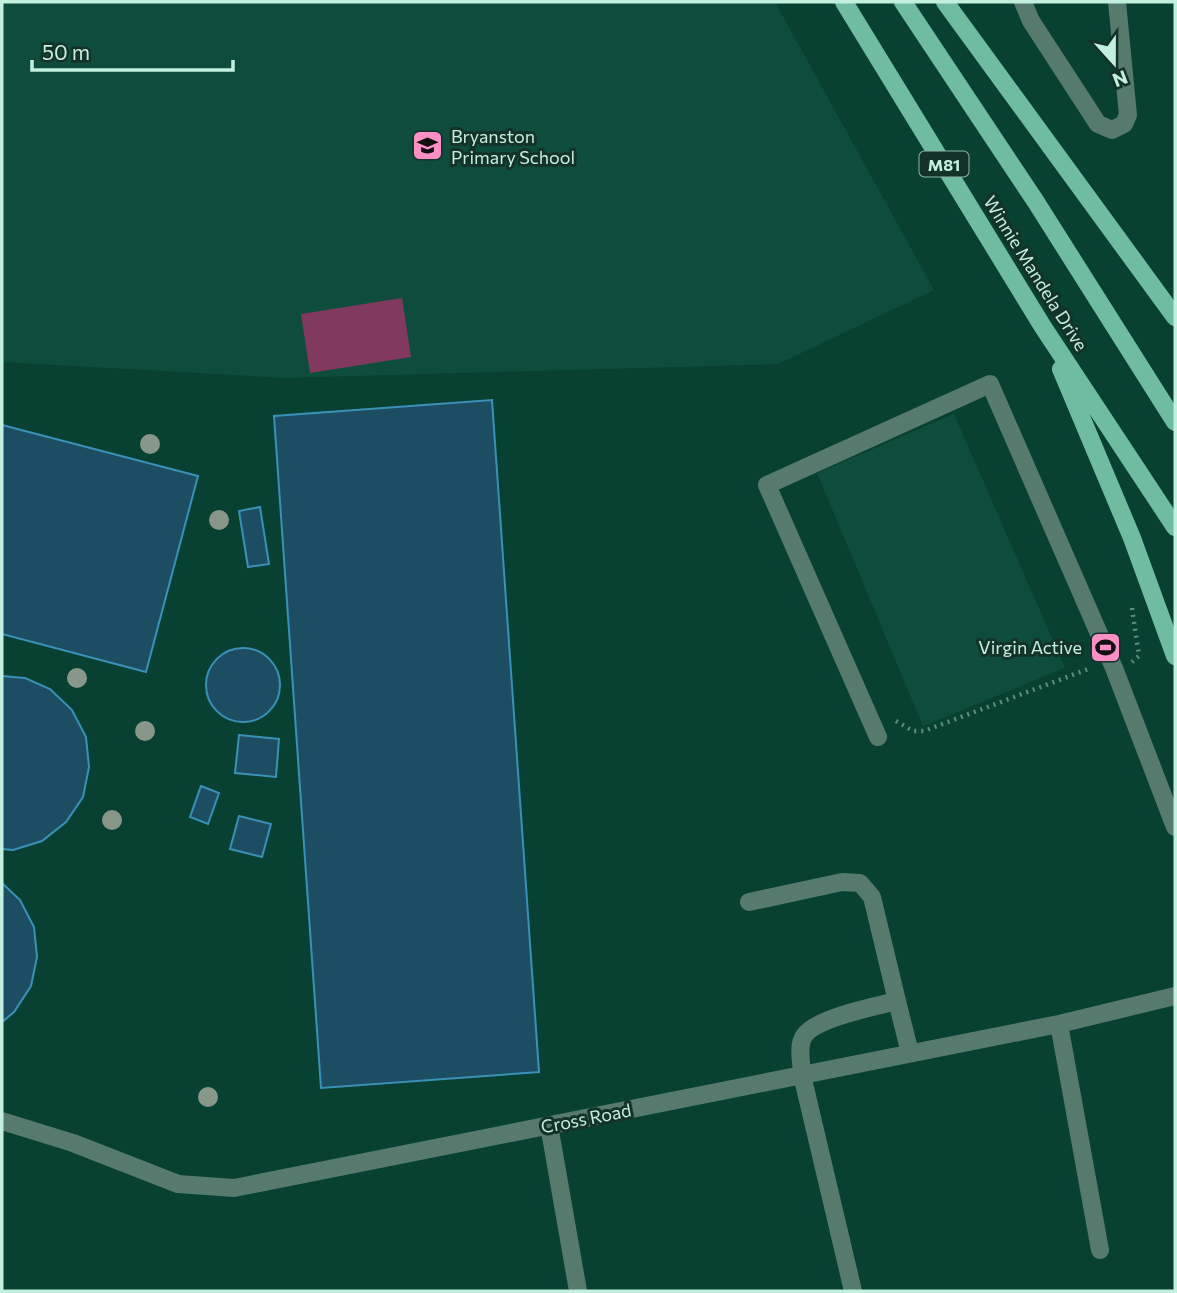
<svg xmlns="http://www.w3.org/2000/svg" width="1177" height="1293" font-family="Commissioner,sans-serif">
<rect width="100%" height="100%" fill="#084032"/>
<path fill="#0e4d3d" d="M2,2H775L934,290L778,364L285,378L2,362Z
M954,414L1065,668L923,726L817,473Z"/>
<path fill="#813a5e" d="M402,298L411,357L310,373L301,314Z"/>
<path fill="#1c4d63" stroke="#3a91b8" stroke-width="2" d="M492,400L539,1072L321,1088L274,416Z
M2,425L198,476L146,672L2,634Z
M260,507L269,564L248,567L239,511Z
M206 685a37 37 0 1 1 74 0a37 37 0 1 1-74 0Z
M2,676L25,678L50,689L72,710L86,737L89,767L83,797L66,822L42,841L13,850L2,849Z
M239,735L279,739L276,777L235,773Z
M201,786L219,793L208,824L190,817Z
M239,816L271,824L262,857L230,849Z
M2,883L20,900L34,927L37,957L31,986L14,1012L2,1022Z"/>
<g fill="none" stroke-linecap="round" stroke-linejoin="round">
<path stroke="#5b8e7e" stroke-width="4.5" stroke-dasharray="2 5" stroke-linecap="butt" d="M1132,608L1139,656L1132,662
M896,721L913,731H924L1091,668"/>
<path stroke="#567a6d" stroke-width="18" d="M1023,2L1031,21L1098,124L1112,130L1124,124L1128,115L1117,2
M878,737L767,485L990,384L1114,668L1175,827
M749,902L842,882L860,883L872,897L897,1001C877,1006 815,1018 804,1036C797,1046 802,1064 802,1075L853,1291
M897,1001L910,1053
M1059,1024L1100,1250
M2,1121L73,1143L178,1184L234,1188L1059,1024L1175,996
M549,1125L578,1291"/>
<path stroke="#6fbca2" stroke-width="18" d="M844,2L1043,327L1175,527
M903,2L1036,202L1175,422
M945,2L1175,317
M1061,369L1132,538L1175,656"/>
</g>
<g fill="#89978a">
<circle cx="150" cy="444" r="10"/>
<circle cx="219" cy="520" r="10"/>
<circle cx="77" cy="678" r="10"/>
<circle cx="145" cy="731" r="10"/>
<circle cx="112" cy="820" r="10"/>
<circle cx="208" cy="1097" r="10"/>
</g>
<defs>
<symbol id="school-square" viewBox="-11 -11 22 22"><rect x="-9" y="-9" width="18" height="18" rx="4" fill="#fc8fc3" stroke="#143229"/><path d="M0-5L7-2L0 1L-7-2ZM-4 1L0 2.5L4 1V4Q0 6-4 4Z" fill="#111"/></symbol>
<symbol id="stadium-square" viewBox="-11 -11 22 22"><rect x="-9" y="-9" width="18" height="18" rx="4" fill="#fc8fc3" stroke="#143229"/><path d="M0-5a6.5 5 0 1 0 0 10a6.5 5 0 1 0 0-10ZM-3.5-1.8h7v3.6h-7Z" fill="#111"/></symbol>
</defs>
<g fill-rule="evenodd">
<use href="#school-square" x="410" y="128" width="35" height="35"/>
<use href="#stadium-square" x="1088" y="630" width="35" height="35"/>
</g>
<g text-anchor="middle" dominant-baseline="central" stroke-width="6" stroke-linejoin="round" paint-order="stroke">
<rect fill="#143229" stroke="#8eb6a8" stroke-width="2" x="919.5" y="151.5" width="49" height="25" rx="5"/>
<g font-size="16" font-weight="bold" fill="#c3efde">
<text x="944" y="164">M81</text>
</g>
<g font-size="18" fill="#c3efde" stroke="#143229" text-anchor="start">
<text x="451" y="136">Bryanston<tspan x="451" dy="21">Primary School</tspan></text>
<text x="1082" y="647" text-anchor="end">Virgin Active</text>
</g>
<g font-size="18" fill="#c3efde" stroke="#143229">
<text transform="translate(1036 273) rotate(58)">Winnie Mandela Drive</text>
<text transform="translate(586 1118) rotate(-11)">Cross Road</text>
</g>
</g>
<rect width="1177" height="1293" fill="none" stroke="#c3efde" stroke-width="7"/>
<g transform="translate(1114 63) rotate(159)" stroke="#143229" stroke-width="5" paint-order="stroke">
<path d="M0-5L12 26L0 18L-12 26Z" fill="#c3efde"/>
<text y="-10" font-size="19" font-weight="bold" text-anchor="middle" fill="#c3efde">N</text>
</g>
<path d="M32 60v10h201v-10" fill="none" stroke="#c3efde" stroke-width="3.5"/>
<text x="42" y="60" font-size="21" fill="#c3efde" stroke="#143229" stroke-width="5" paint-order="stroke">50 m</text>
</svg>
